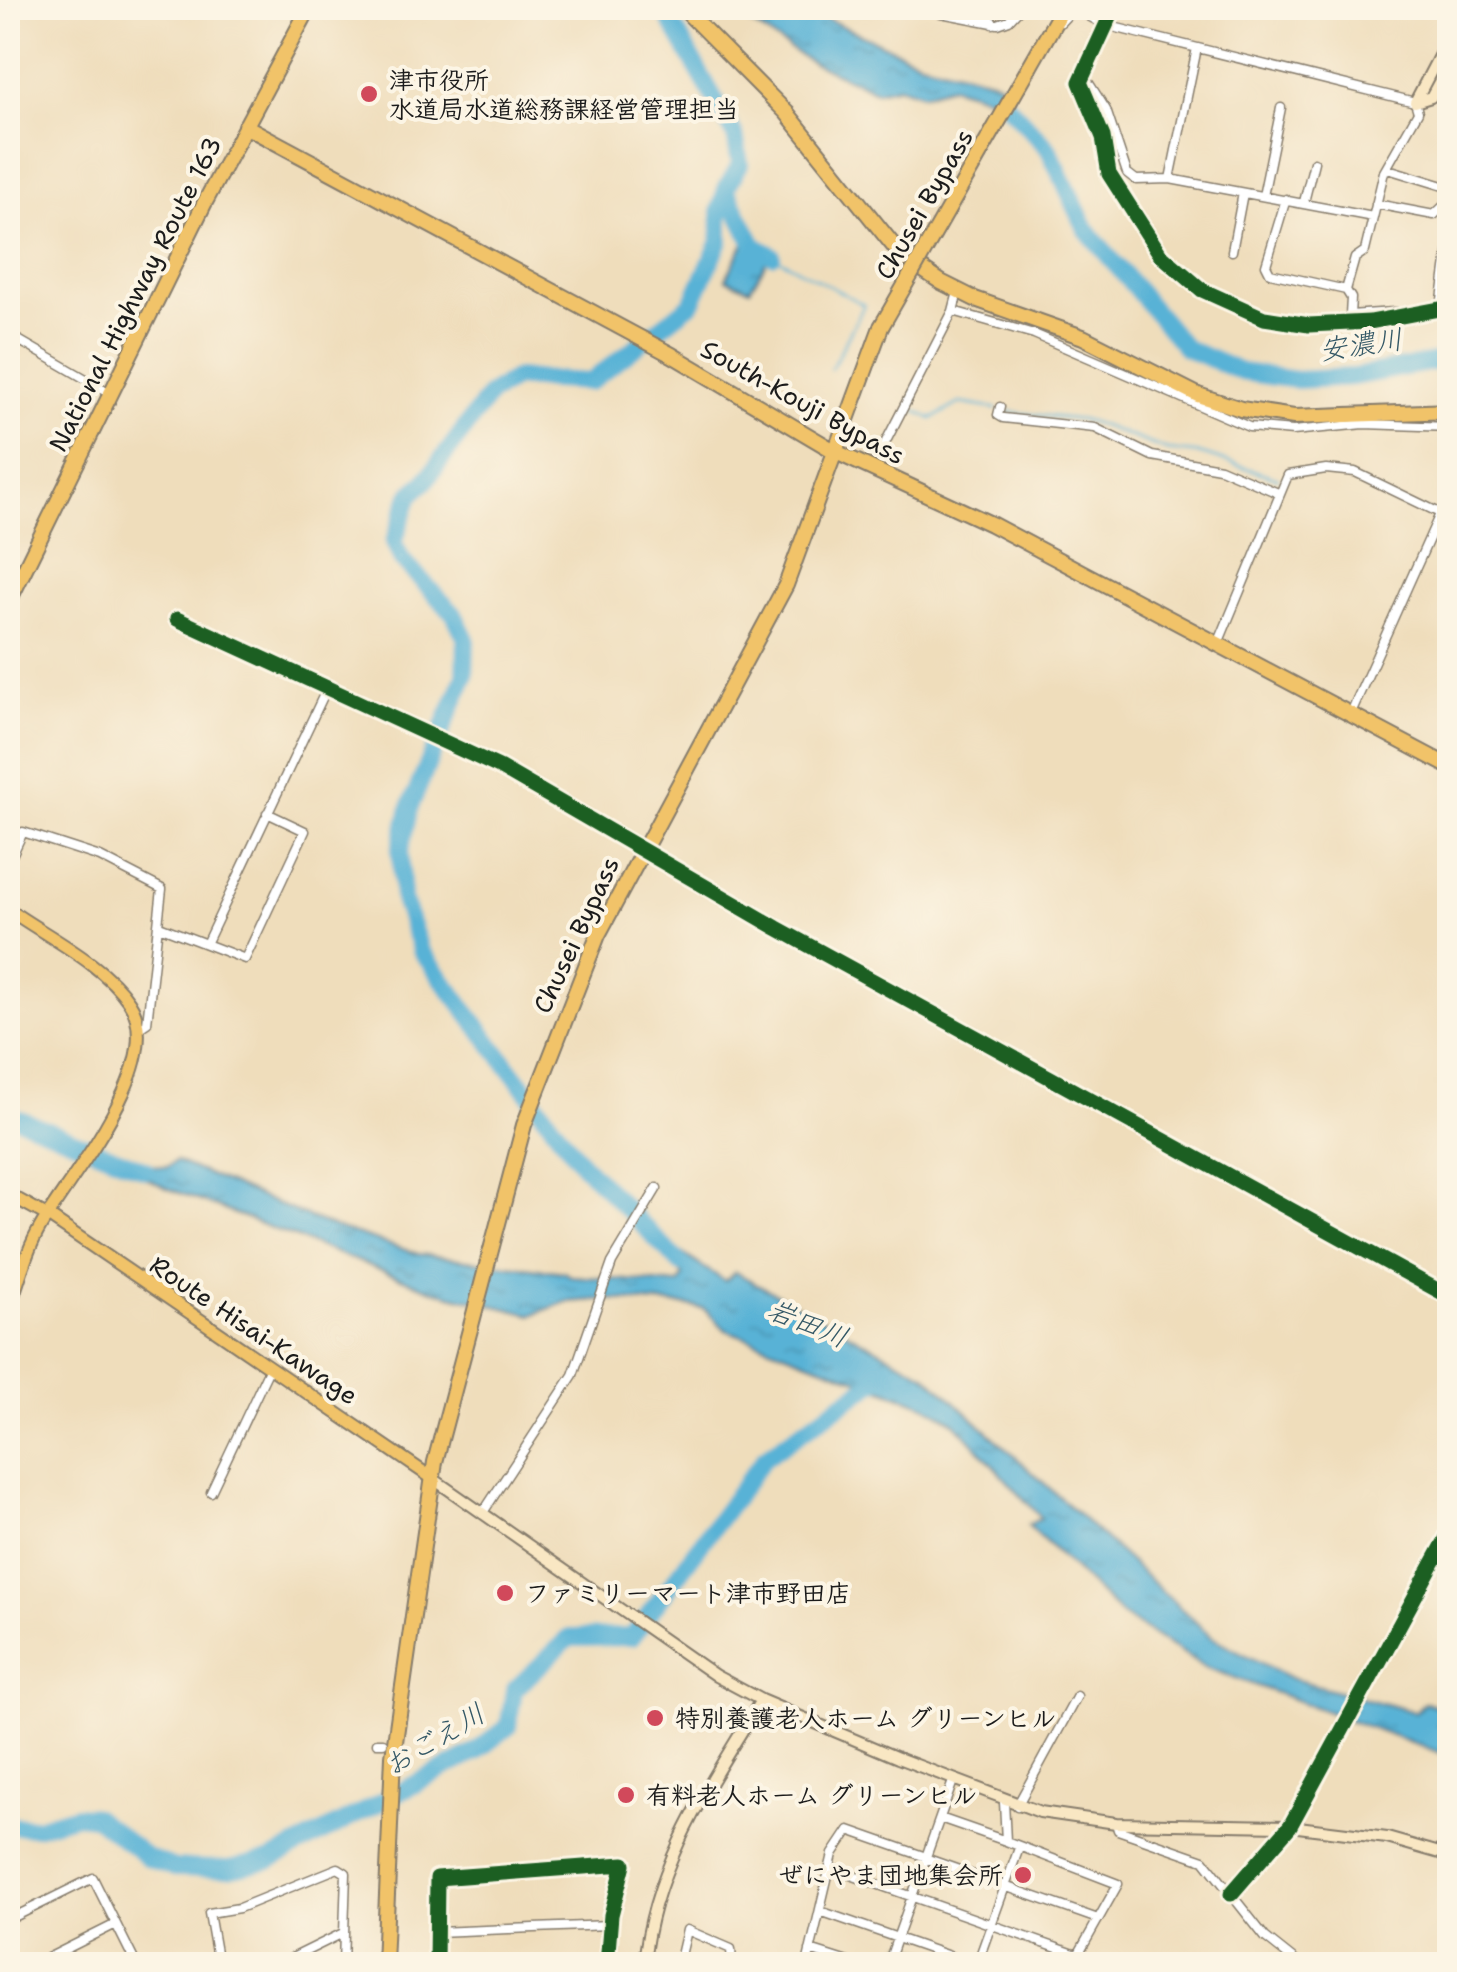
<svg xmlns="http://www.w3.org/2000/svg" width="1457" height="1972" font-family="'Shantell Sans','Klee One',sans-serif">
<defs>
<pattern id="grass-tufts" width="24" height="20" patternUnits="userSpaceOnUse" patternTransform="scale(2.5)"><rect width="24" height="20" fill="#a2d584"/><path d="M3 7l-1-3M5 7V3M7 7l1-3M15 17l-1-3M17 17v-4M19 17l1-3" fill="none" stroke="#8bb671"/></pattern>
<pattern id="water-ripples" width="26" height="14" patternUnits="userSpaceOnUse" patternTransform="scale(2.5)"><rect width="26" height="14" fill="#58b2d6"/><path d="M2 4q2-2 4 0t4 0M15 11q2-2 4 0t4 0" fill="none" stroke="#4c98b7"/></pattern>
</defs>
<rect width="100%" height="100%" fill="#fcf5e5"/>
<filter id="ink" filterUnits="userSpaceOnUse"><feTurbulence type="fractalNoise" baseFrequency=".01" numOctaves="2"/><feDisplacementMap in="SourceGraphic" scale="20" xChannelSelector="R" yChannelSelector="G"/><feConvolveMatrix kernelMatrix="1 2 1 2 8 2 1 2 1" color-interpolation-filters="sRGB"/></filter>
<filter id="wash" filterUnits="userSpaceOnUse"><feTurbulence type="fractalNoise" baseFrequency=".0048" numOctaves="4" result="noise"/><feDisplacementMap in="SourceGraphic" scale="40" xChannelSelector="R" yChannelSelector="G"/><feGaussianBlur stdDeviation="2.25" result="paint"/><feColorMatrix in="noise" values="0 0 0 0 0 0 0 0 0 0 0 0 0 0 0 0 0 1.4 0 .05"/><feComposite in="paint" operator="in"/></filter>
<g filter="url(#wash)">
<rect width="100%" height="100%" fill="#efddbb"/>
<path fill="url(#grass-tufts)" stroke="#5f7850" stroke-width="2.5" d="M903,1943L968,1964H893Z"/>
<path fill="url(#water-ripples)" stroke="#3a6779" stroke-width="2.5" d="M727,8H803L921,62L994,80L1004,86L1029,133L989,97L951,86L923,94L898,86L876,91L809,61Z
M746,222L761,242L774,249L750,289L726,279L747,237L738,225Z
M112,1161L167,1167L176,1161L327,1225L418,1254L564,1272L571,1276L679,1284L683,1276L661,1240L725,1281L735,1272L926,1375L1213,1638L1293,1679L1415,1712L1425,1702L1449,1711V1756L1205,1667L1122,1615L1028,1525L1041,1518L954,1422L925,1405L726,1330L704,1309L683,1305L610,1299L566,1302L532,1315L435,1291L167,1188Z"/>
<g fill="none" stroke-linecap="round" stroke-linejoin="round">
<path stroke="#58b2d6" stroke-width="2.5" d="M772,255L864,305L831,369
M911,408L932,419L960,403L996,409
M1003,411L1089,421L1167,450L1202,454L1278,478"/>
<path stroke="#58b2d6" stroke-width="18" d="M663,8L735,135L740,164L726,189L754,245L772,255
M1006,104L1048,148L1086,229L1185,348L1241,372L1296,380L1353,377L1450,359
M8,1114L146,1170
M681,1264L583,1165L421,951L403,900L400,851L410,807L465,676L466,639L454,614L402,560L394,542L410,495L425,482L490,394L516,378L590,382L692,303L720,241V209L726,189
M8,1826L36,1827L76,1815L95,1817L148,1858L175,1868L228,1869L271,1860L474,1753L508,1727L514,1690L569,1638L632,1637L765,1457L875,1381"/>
</g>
</g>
<g filter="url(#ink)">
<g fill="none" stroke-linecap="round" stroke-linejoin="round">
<defs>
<path id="street" d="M915,8L998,24L1009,20L1020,8
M986,8L993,24
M1114,8L1080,82L1103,137L1109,174L1160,254L1202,290L1264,318L1309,325L1370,322L1450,307
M1083,13L1105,25L1415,102L1418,112L1384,172L1365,251L1355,258L1346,290L1351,298L1350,315L1423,310
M1061,22L1074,8
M1083,74L1106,110L1127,173L1136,180L1170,179L1373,217
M1388,169L1450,188
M1170,179L1197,48
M1263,196L1281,108
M1286,199L1266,265L1270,273L1346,290
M1304,202L1314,162
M1376,204L1434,215L1450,200
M1232,251L1243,193
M1441,307L1450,239
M1444,307L1450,391
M953,311L1034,334L1249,427L1293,431L1364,424L1450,427
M8,334L110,393
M1000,407L998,415L1003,418L1095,428L1152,456L1220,468L1278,493
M881,451L953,311L958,292
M177,619L499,767L777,928L1450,1297
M1218,644L1288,475L1326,469L1355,472L1450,518
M1350,715L1440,514
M8,864L23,832L100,857L162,889L147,1023L141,1027
M159,926L245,959L305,831L267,813
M207,942L327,688
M8,1273L17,1277
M211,1492L269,1369
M482,1514L573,1375L612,1263L657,1188
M377,1743H383
M1004,1802L1006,1841L1118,1884L1073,1964
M1017,1806L1077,1696
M940,1818L1006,1841
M1116,1823L1118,1830L1204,1860L1265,1937L1299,1964
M925,1858L1095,1918
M831,1868L1077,1955
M1231,1894L1290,1826L1375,1669
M820,1911L972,1964
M8,1920L93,1878L136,1964
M437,1932L609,1925
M810,1950L854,1964
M8,1958L11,1964
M36,1964L116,1924
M184,1964L217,1959
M218,1964L209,1913L239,1908L338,1868L346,1873L343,1964
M280,1964L343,1933
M436,1964L437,1878L624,1864L611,1915L607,1964
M679,1964L687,1930L731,1949L732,1964
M807,1964L833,1854L849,1830L926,1857
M888,1964L953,1781
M977,1964L1019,1848"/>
<path id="secondary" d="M1415,102L1450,35
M1415,102L1431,97L1450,62
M435,1480L716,1676L761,1700L898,1758L1040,1812L1116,1823L1290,1826L1387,1838L1450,1856
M1375,1669L1450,1532
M644,1964C653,1865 710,1784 761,1700"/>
<path id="primary" d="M8,909C46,936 103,963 129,1002C169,1061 71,1175 41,1226C25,1253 19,1282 8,1311
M8,1194L48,1216L435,1480"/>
<path id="highway" d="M683,8L787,113L901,255L941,282L975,299L1083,337L1198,395L1241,409L1294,417L1450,411
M1030,66L1063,8
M245,126L672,355L836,452L991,524L1450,767
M8,603L204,204L309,8
M384,1964L393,1756L435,1462L524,1125L598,935L786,585L881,327"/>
</defs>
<use href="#street" stroke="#867c6c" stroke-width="11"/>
<use href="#secondary" stroke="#867c6c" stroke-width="14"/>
<use href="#primary" stroke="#867c6c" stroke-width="15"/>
<use href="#highway" stroke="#867c6c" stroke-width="18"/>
<use href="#street" stroke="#fff" stroke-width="8"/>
<use href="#secondary" stroke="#f9e7c3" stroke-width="10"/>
<use href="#primary" stroke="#f1c369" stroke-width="11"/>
<use href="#highway" stroke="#f1c369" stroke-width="14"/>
<defs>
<path id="highway-bridge" d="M881,327L1030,66"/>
</defs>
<use href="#highway-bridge" stroke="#867c6c" stroke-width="18" stroke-linecap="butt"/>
<use href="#highway-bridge" stroke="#f1c369" stroke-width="14"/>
<defs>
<path id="cycleway" d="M1114,8L1080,82L1103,137L1109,174L1160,254L1202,290L1264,318L1309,325L1370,322L1450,307
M177,619L499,767L777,928L1450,1297
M1231,1894L1290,1826L1450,1532
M436,1964L437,1878L624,1864L611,1915L607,1964"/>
</defs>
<use href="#cycleway" stroke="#fcf5e5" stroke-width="21"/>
<use href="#cycleway" stroke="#1b5e20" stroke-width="15"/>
</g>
</g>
<g fill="#d1495b" stroke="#fcf5e5" stroke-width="4">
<circle cx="369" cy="94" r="10"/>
<circle cx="505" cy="1593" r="10"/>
<circle cx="655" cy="1718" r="10"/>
<circle cx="626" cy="1795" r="10"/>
<circle cx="1023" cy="1875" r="10"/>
</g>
<g text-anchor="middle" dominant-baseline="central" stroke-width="8" stroke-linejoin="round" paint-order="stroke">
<g font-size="25" font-weight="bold" fill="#1c1c1c" stroke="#fcf5e5" text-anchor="start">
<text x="389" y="80">津市役所<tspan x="389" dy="29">水道局水道総務課経営管理担当</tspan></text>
<text x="525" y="1593">ファミリーマート津市野田店</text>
<text x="675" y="1718">特別養護老人ホーム グリーンヒル</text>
<text x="646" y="1795">有料老人ホーム グリーンヒル</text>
<text x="1003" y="1875" text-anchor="end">ぜにやま団地集会所</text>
</g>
<g font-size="25" fill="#1c1c1c" stroke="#fcf5e5">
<text transform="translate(924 204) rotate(-60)">Chusei Bypass</text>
<text transform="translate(135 294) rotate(-63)">National Highway Route 163</text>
<text transform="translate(803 402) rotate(29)">South-Kouji Bypass</text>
<text transform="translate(576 935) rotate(-65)">Chusei Bypass</text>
<text transform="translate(254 1330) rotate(34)">Route Hisai-Kawage</text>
</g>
<g font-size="28" font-style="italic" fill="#345866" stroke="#fcf5e5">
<text transform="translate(1361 344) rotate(-8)">安濃川</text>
<text transform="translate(808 1323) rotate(22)">岩田川</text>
<text transform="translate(434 1739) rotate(-31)">おごえ川</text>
</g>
</g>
<rect width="1457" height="1972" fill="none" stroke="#fcf5e5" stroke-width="40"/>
</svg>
